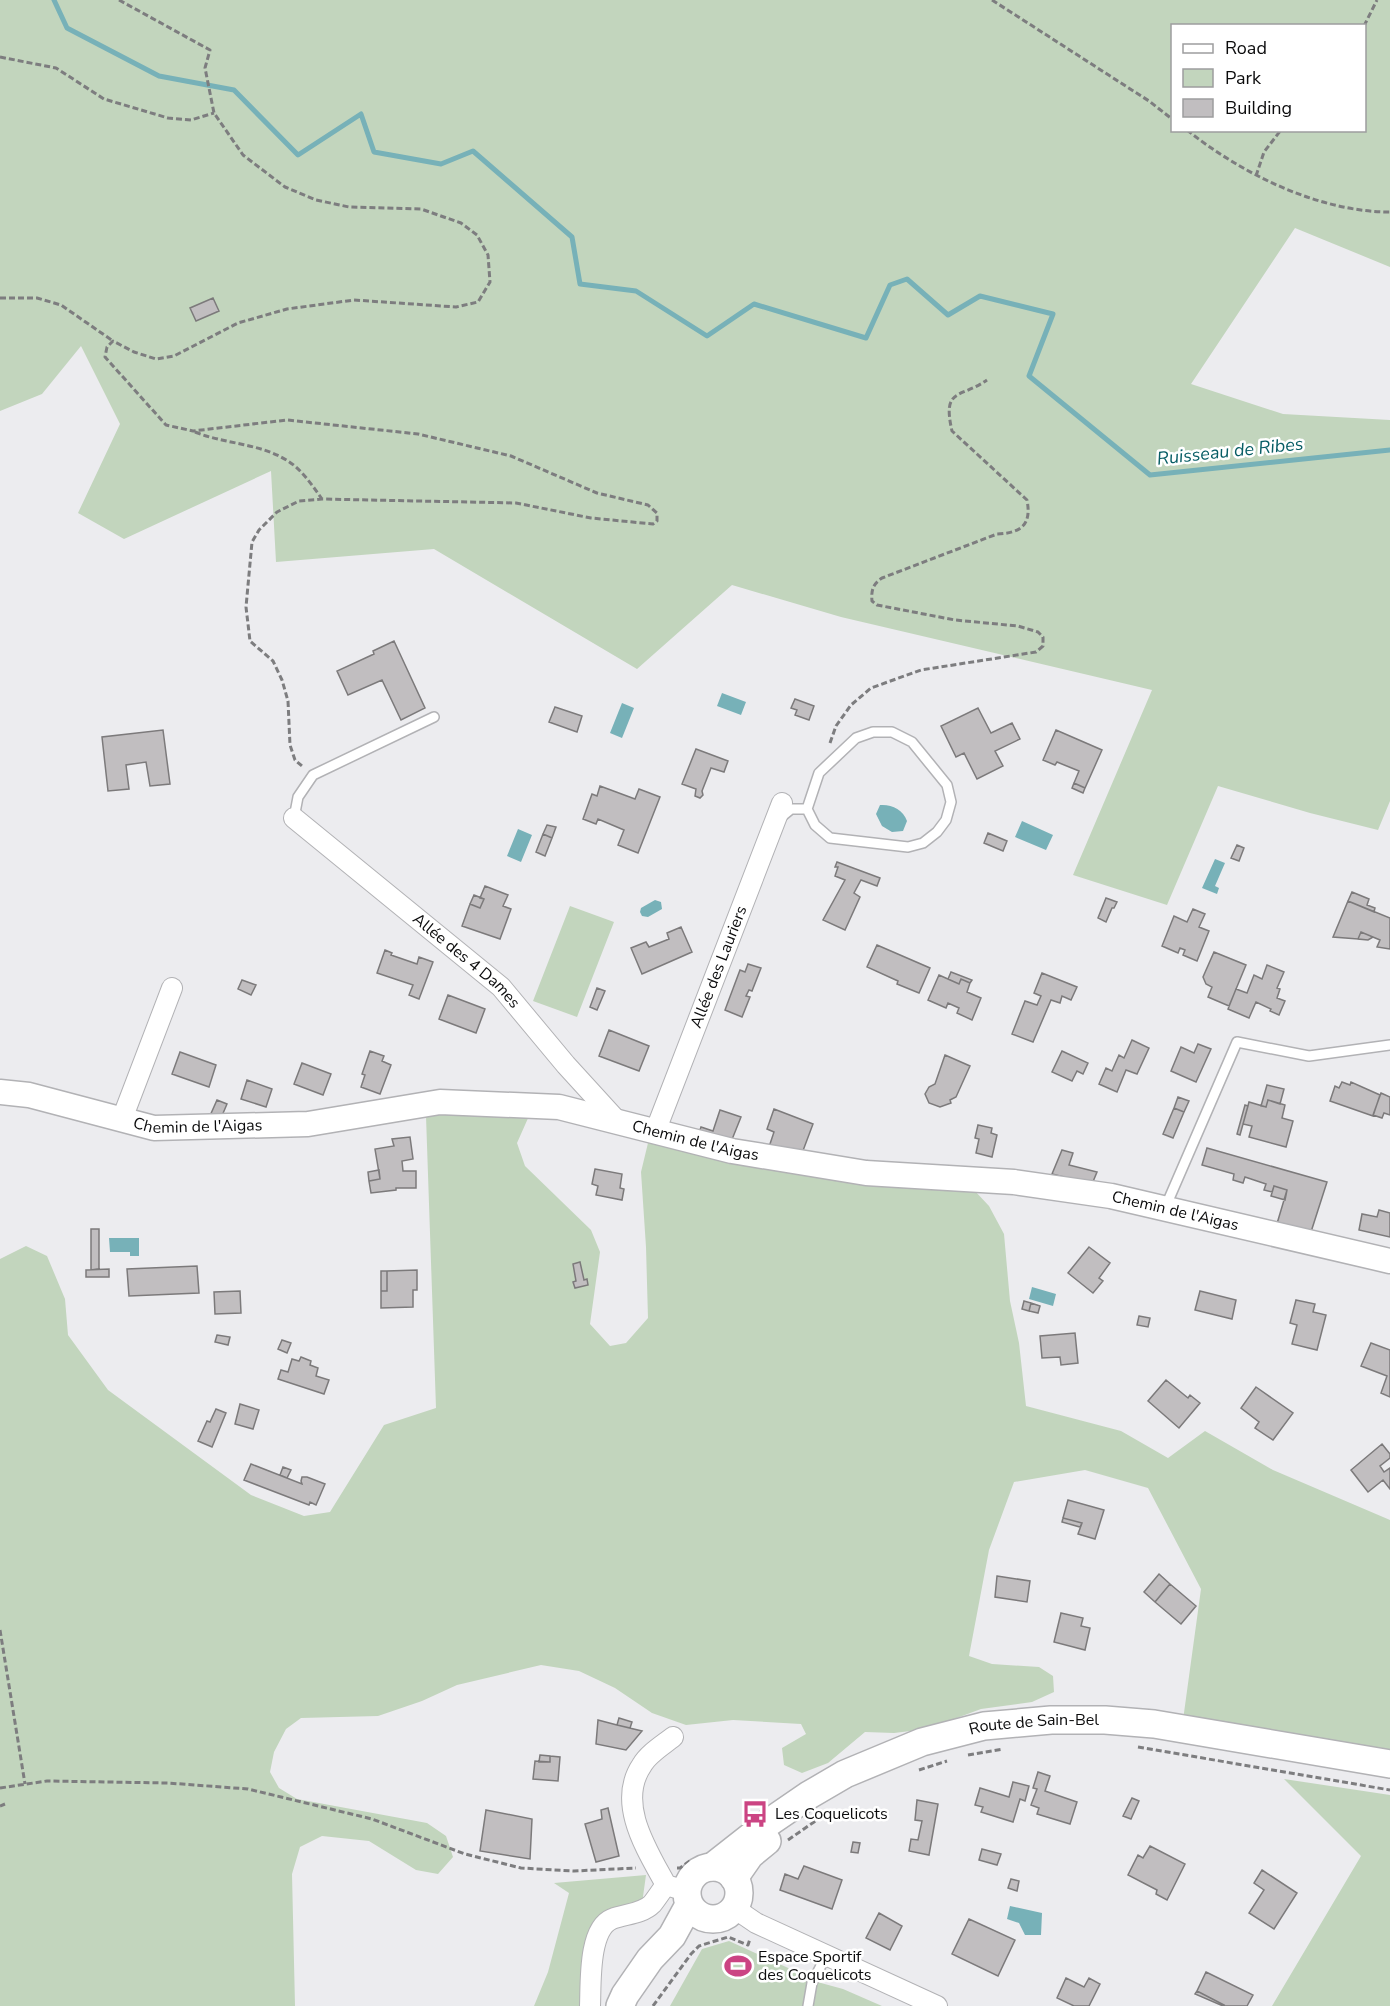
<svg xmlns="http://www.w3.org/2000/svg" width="1390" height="2006" font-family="'Nunito Sans',sans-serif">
<rect width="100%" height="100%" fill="#ececef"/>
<path fill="#c2d5bd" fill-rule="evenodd" d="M0,0H1390V267L1295,228L1191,384L1283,414L1390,420V801L1378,830L1310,813L1218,786L1167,905L1073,875L1152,690L841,617L732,585L637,669L434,549L276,562L271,471L124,539L78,513L120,424L81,346L42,394L0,411ZM1172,26H1364V130H1172Z
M570,906L614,922L577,1017L533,1001Z
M456,1113L529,1116L517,1143L525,1166L591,1230L600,1252L590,1324L610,1346L626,1343L648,1318L646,1247L641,1172L648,1143L778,1171L853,1184L974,1190L989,1206L1004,1234L1010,1301L1019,1343L1026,1406L1121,1431L1168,1458L1205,1431L1273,1470L1390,1520V1750L1183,1720L1201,1589L1148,1488L1085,1470L1014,1482L989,1550L969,1656L992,1664L1039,1667L1053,1676L1054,1692L1032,1702L981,1709L927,1729L894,1733L865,1732L828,1763L802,1773L784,1765L782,1748L806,1734L801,1724L733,1720L686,1725L652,1713L615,1688L579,1671L541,1665L457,1685L422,1701L378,1716L301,1718L286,1729L274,1752L270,1772L279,1788L297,1799L427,1823L446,1836L453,1857L438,1874L416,1870L369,1841L322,1836L300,1847L292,1874L295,2006H0V1259L26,1246L47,1256L65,1299L68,1335L108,1390L251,1495L304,1516L330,1512L384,1425L436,1408L426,1116Z
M1284,1779L1390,1795V2006H1272L1361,1856Z
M646,1875L641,1911L610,1920L590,2006H534L548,1972L569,1893L554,1883Z
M729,1941L821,1983L843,1989L882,2006H670L702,1949Z"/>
<path fill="#77b1b8" d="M722,693L746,702L741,715L717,706Z
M622,703L634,708L622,738L610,733Z
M880,805C891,804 903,809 907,821L903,831L892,832L882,826L876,814Z
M1022,821L1053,835L1046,850L1015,837Z
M518,829L532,835L521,862L507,856Z
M1215,859L1225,863L1215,886L1219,888L1217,894L1202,888Z
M655,900L661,902L662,909L648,917L642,916L640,912L641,908Z
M109,1238H139V1256H130V1252H110Z
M1032,1287L1056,1294L1053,1306L1029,1299Z
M1010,1906L1042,1913L1041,1935H1025L1019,1923L1007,1919Z"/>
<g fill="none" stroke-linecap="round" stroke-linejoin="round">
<path stroke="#77b1b8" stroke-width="5" d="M54,0L67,28L159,76L234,90L298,155L361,114L374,152L441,164L473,151L572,237L580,284L636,291L707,336L754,304L866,338L890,285L907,279L948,315L980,296L1053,314L1029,376L1150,475L1390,450"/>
</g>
<path fill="#c1bec0" stroke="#7c7a7b" stroke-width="1.5" d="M213,298L219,311L196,321L190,308Z
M394,641L425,708L401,720L382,680L348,695L337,671L374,654L373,651Z
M795,699L814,706L809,720L795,715L797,710L791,708Z
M555,707L582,716L577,732L549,722Z
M978,708L991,733L1012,723L1020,739L995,751L1003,766L977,779L964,753L956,757L941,726Z
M163,730L170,784L150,786L146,762L126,765L129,789L108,791L102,737Z
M1056,730L1102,750L1085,788L1074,783L1079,771L1057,762L1055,765L1043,760Z
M696,749L728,761L724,772L711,768L702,791L703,795L700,798L695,796L696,789L682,784Z
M1074,783L1085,788L1083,793L1072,788Z
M600,786L635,799L639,789L660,797L638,853L618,845L624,830L598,819L596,824L583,819L592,794L597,796Z
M547,825L556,827L552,838L543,834Z
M988,833L1007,841L1003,851L984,843Z
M543,834L552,838L545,856L536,852Z
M1237,845L1244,848L1239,861L1231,858Z
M837,862L880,878L877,886L861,880L854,893L860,897L845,930L823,920L845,880L835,876L838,867H835Z
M485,886L508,895L503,906L511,909L500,939L462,926L470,904L480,908L484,899L480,898Z
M1352,892L1369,899L1367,905L1375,908L1374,912L1348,901Z
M474,895L484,899L480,908L470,904Z
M1106,898L1117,902L1114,908H1112L1106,922L1098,918Z
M1348,901L1390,918V949L1377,947L1380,940L1361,932L1358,939L1333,937Z
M1193,909L1205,914L1199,927L1209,931L1197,961L1183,955L1185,950L1180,948L1178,953L1162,946L1174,916L1187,922Z
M681,927L692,952L642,974L631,948L646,942L649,947L669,939L667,933Z
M1361,932L1373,937L1368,940L1358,939Z
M877,945L930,968L919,993L897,984L898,981L867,967Z
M385,950L392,953L391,955L417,964L419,957L433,962L419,999L409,995L413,985L377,973Z
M1214,952L1246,965L1229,1006L1208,997L1212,987L1206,984L1203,977Z
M748,964L761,968L752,991L749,990L746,996L750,997L742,1017L725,1010L740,970L745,972Z
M1267,965L1284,972L1277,988L1280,989L1277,998L1285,1001L1279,1015L1270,1011L1271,1009L1256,1002L1249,1018L1228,1009L1236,989L1247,993L1254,975L1262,979Z
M951,972L972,980L970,983L961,979L959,984L948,979Z
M1042,973L1077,987L1071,1000L1062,996L1060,1003L1051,1000L1033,1042L1012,1034L1025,1001L1037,1005L1041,996L1034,993Z
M939,975L959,984L961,979L970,983L967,992L981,998L972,1020L957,1013L959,1008L948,1003L946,1008L928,1000Z
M242,980L256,985L251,995L238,989Z
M597,988L605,991L597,1010L590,1007Z
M448,995L485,1009L476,1033L439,1019Z
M609,1030L649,1046L639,1071L599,1056Z
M1132,1040L1149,1048L1137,1074L1126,1070L1117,1092L1099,1084L1106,1068L1112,1071L1119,1055L1124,1058Z
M1198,1044L1211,1049L1196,1082L1171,1071L1181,1047L1194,1053Z
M370,1051L384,1056L382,1061L391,1065L380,1094L361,1087L365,1075L362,1074Z
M1062,1051L1088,1063L1083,1074L1077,1071L1072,1081L1052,1072Z
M180,1052L216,1065L209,1087L172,1074Z
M945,1055L970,1066L956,1097L950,1100L951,1103L940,1107L929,1103L925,1094L929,1087L935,1084Z
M302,1063L331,1074L323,1095L294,1084Z
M247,1080L272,1089L266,1107L241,1099Z
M1342,1082L1350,1085L1351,1082L1380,1095L1373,1116L1330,1101L1335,1086L1339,1088Z
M1267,1085L1284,1089L1280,1104L1268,1100L1266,1107L1261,1106Z
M1381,1093L1390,1097V1115L1384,1113L1382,1118L1373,1115Z
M1178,1097L1189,1101L1184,1112L1174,1108Z
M217,1100L227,1104L221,1118H209Z
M1268,1100L1285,1105L1282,1118L1293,1121L1286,1147L1249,1137L1252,1126L1243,1124L1249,1102L1266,1107Z
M1245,1105L1248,1106L1240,1135L1237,1134Z
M1174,1108L1184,1112L1173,1138L1163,1134Z
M774,1109L813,1124L801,1156L768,1150L774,1132L767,1129Z
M720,1110L741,1117L731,1142L698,1136L701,1127L713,1131Z
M978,1125L992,1128L991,1133L997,1135L992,1157L976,1153L979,1139L975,1138Z
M410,1137L413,1159L402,1161L403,1171H416V1188H396V1190L371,1193L369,1181L380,1179L375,1149L394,1146L392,1139Z
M1207,1148L1327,1182L1310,1235L1276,1227L1287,1190L1274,1186L1272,1192L1264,1190L1266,1184L1245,1177L1243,1183L1233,1180L1234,1174L1202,1165Z
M1062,1150L1073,1153L1069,1165L1097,1172L1092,1184L1052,1174Z
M595,1169L622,1174L620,1188L624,1189L622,1200L596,1195L598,1186L592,1184Z
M379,1170L380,1179L369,1181L368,1172Z
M1274,1186L1287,1190L1285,1200L1271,1196Z
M1379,1210L1390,1213V1237L1359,1230L1362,1214L1377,1217Z
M91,1229H99V1269L91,1270Z
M1089,1247L1110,1263L1099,1278L1103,1281L1093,1293L1068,1273Z
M580,1262L584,1280L587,1279L588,1285L575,1288L573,1282L576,1281L573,1264Z
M197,1266L199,1293L129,1296L127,1269Z
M109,1269V1277H86V1270Z
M417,1270V1290H413V1307L381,1308V1291H387V1271Z
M381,1271H387V1291H381Z
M240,1291L241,1313L215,1314L214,1292Z
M1200,1291L1236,1300L1232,1319L1195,1310Z
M1296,1300L1315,1304L1313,1312L1326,1315L1317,1350L1292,1344L1297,1325L1290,1323Z
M1024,1301L1031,1303L1029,1311L1022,1309Z
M1031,1303L1040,1306L1038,1313L1029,1311Z
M1139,1316L1150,1318L1148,1327L1137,1325Z
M1075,1333L1078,1363L1061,1365L1060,1357L1042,1358L1040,1336Z
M217,1335L230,1337L228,1345L215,1342Z
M282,1340L291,1343L287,1353L278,1349Z
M1371,1343L1390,1350V1397L1381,1393L1387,1376L1361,1366Z
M301,1357L311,1361L310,1365L318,1368L316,1376L329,1380L324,1394L278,1379L281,1370L288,1372L292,1359L299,1361Z
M1166,1380L1188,1398L1190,1395L1200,1403L1179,1428L1148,1401Z
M1256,1387L1293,1413L1273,1440L1255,1428L1259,1422L1241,1408Z
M240,1404L259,1410L253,1429L235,1424Z
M216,1409L226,1413L212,1447L198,1441L207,1421L210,1422Z
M1382,1444L1390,1454V1458L1380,1466L1384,1472L1390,1468V1489L1383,1480L1368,1492L1351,1470Z
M251,1464L302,1484L301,1481L302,1477H307L325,1484L316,1505L310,1502L309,1505L244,1480Z
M283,1467L291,1470L287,1478L280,1475Z
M1068,1500L1104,1510L1095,1539L1078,1534L1082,1523L1063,1518Z
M1063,1518L1082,1523L1080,1527L1062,1522Z
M1159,1574L1170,1584L1155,1602L1144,1592Z
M997,1576L1030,1581L1027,1602L995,1597Z
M1170,1584L1196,1606L1181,1624L1155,1602Z
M1061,1613L1083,1618L1081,1626L1090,1628L1085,1650L1054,1642Z
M619,1718L632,1722L630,1728L617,1725Z
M598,1720L617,1725L642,1731L626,1750L596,1744Z
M540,1755L550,1756V1762H539Z
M550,1756L560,1757L558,1781L533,1779L535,1761L550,1762Z
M1038,1772L1050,1776L1045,1791L1077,1802L1070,1824L1037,1814L1039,1808L1031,1805L1037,1789L1033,1788Z
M1013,1782L1029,1786L1025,1801L1020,1799L1013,1822L981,1812L983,1807L975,1805L980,1788L1009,1797Z
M1132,1798L1139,1801L1131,1819L1123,1816Z
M917,1800L938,1804L929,1855L909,1851L911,1839L918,1840L922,1821L915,1820Z
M608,1808L619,1856L596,1862L585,1824L602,1819L601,1810Z
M486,1810L532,1819L530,1859L480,1851Z
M853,1842L860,1843L858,1853L851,1852Z
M1150,1846L1185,1864L1167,1900L1156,1894L1157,1890L1128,1875L1138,1855L1143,1858Z
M982,1849L1001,1854L997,1865L979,1860Z
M804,1866L842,1880L832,1909L780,1890L785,1874L798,1879Z
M1262,1870L1297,1893L1274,1929L1249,1913L1264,1890L1254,1883Z
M1011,1879L1019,1881L1017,1891L1008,1888Z
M879,1913L902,1926L890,1950L866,1938Z
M969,1919L1015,1940L998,1976L952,1954Z
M1206,1972L1253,1995L1247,2006H1223L1224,2005L1197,1991Z
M1066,1978L1084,1987L1089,1978L1100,1984L1089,2006H1074L1057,1998Z
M1197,1991L1224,2005L1223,2006L1195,1994Z"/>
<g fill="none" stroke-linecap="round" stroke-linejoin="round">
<defs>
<path id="service" d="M294,818L298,797L313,775L434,717
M780,818L791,809H807L815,825L830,838L908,847L923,843L937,832L946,820L951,802L947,785L912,742L892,732H873L856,738L819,773L807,809
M1165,1208L1237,1042L1309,1056L1390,1045
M808,2006L812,1983L826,1956"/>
<g id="minor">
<path id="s1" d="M294,818L501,987L566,1065L618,1122"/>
<path d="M122,1119L172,988"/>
<path id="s2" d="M655,1132L782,803"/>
<path d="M673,1737C663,1745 648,1754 642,1765C616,1803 647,1850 666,1885L686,1891"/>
<path d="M734,1908L756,1923L937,2006"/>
<path d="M590,2006C591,1984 588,1929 612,1919C625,1914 642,1914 652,1904C657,1898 661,1891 666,1885"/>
</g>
<g id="tertiary">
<path id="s3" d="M0,1092L29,1095L154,1128L308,1124L440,1102L559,1107L732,1151L866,1173L1014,1182L1111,1196L1390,1261"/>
</g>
<g id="secondary">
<path id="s4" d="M712,1867L768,1823L809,1795L845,1774L922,1742L984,1726L1051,1720H1105L1154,1724L1390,1764"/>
<circle cx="713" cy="1893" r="26"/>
<path d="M734,1878L750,1855L767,1841"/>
<path d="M620,2006L625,1995L650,1959L672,1936L689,1905"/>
</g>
</defs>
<use href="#service" stroke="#b2b2b5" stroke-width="12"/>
<use href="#minor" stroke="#b2b2b5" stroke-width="22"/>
<use href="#tertiary" stroke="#b2b2b5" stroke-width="27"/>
<use href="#secondary" stroke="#b2b2b5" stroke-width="30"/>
<path stroke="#7d7d7f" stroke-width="3" stroke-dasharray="6 3" stroke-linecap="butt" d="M119,0L210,50L205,68L214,113L243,155L285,187L316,200L349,207L421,209L461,223L477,235L488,255L490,282L478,302L456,307L354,300L287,309L238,323L174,356L156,359L134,352L113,341L107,347L105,357L166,425L193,431L287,420L418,434L511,456L597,493L648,505L657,513V521L653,524L591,518L516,503L322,499L299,501L277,512L259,530L252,542L246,607L250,641L273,661L282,680L288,701L290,745L295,760L302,766
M992,0L1149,101L1172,119
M1364,26L1377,0
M0,57L56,68L104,99L168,118L191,120L214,113
M1187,130C1242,174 1319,212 1390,212
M1256,176L1264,152L1281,130
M0,298H37L61,305L113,341
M195,432C224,444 260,443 288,461C302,470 312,485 322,499
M830,743L836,726L851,705L871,688L921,670L1036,652L1043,646V637L1038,632L1018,626L955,620L877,605L872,601C871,590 873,584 882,578L997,534C1020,533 1032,526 1027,500L952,431C942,387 960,399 987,380
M0,1630L25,1784
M1138,1747L1390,1790
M968,1755L1003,1749
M919,1770L947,1761
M0,1788L47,1781L168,1783L248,1789L372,1819L465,1854L521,1868L574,1871L636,1868
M0,1806L5,1804
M788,1840L827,1813
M677,1868H680L691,1860
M653,2006L691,1954L699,1946L728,1937L748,1945L750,1939"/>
<use href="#service" stroke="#fff" stroke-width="9"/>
<use href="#minor" stroke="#fff" stroke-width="20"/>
<use href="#tertiary" stroke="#fff" stroke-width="24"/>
<use href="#secondary" stroke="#fff" stroke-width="27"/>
</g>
<defs>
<symbol id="bus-bare" viewBox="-9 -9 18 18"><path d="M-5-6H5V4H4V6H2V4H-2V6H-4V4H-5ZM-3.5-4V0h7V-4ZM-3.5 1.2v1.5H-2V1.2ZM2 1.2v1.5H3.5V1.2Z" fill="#cb4483" stroke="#fff" stroke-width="2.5" paint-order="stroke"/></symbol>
<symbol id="stadium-bare" viewBox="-9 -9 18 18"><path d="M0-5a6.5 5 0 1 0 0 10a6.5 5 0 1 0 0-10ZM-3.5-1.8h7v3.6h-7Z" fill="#cb4483" stroke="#fff" stroke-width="2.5" paint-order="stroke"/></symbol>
</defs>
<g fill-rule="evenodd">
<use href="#bus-bare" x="736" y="1795" width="38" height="38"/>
<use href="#stadium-bare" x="719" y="1947" width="38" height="38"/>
</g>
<g text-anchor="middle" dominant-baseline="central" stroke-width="5" stroke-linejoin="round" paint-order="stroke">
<g font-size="16" fill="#0b0b0c" stroke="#fff">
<text stroke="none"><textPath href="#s1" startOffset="224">Allée des 4 Dames</textPath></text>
<text stroke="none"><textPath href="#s2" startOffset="177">Allée des Lauriers</textPath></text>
<text stroke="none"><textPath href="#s3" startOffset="202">Chemin de l'Aigas</textPath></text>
<text stroke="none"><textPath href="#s3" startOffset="706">Chemin de l'Aigas</textPath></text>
<text stroke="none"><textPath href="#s3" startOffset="1192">Chemin de l'Aigas</textPath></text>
<text stroke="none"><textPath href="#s4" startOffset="360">Route de Sain-Bel</textPath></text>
</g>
<g font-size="16" fill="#0b0b0c" stroke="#fff" text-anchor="start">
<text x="775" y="1814">Les Coquelicots</text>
<text x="758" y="1957">Espace Sportif<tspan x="758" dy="18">des Coquelicots</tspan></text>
</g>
<g font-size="18" font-style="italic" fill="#075d65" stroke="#fff">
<text transform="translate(1230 451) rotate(-6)">Ruisseau de Ribes</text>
</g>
</g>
<rect x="1171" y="24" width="195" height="108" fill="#ffffff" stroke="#9d9d9e" stroke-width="1.5"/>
<rect x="1183" y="44" width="30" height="9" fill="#ffffff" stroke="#9d9d9e" stroke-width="1.5"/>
<text x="1225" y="54" font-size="18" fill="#0b0b0c">Road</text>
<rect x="1183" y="69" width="30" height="18" fill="#c2d5bd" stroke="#9d9d9e" stroke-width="1.5"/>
<text x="1225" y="84" font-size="18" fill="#0b0b0c">Park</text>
<rect x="1183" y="99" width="30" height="18" fill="#c1bec0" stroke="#9d9d9e" stroke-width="1.5"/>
<text x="1225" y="114" font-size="18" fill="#0b0b0c">Building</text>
</svg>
